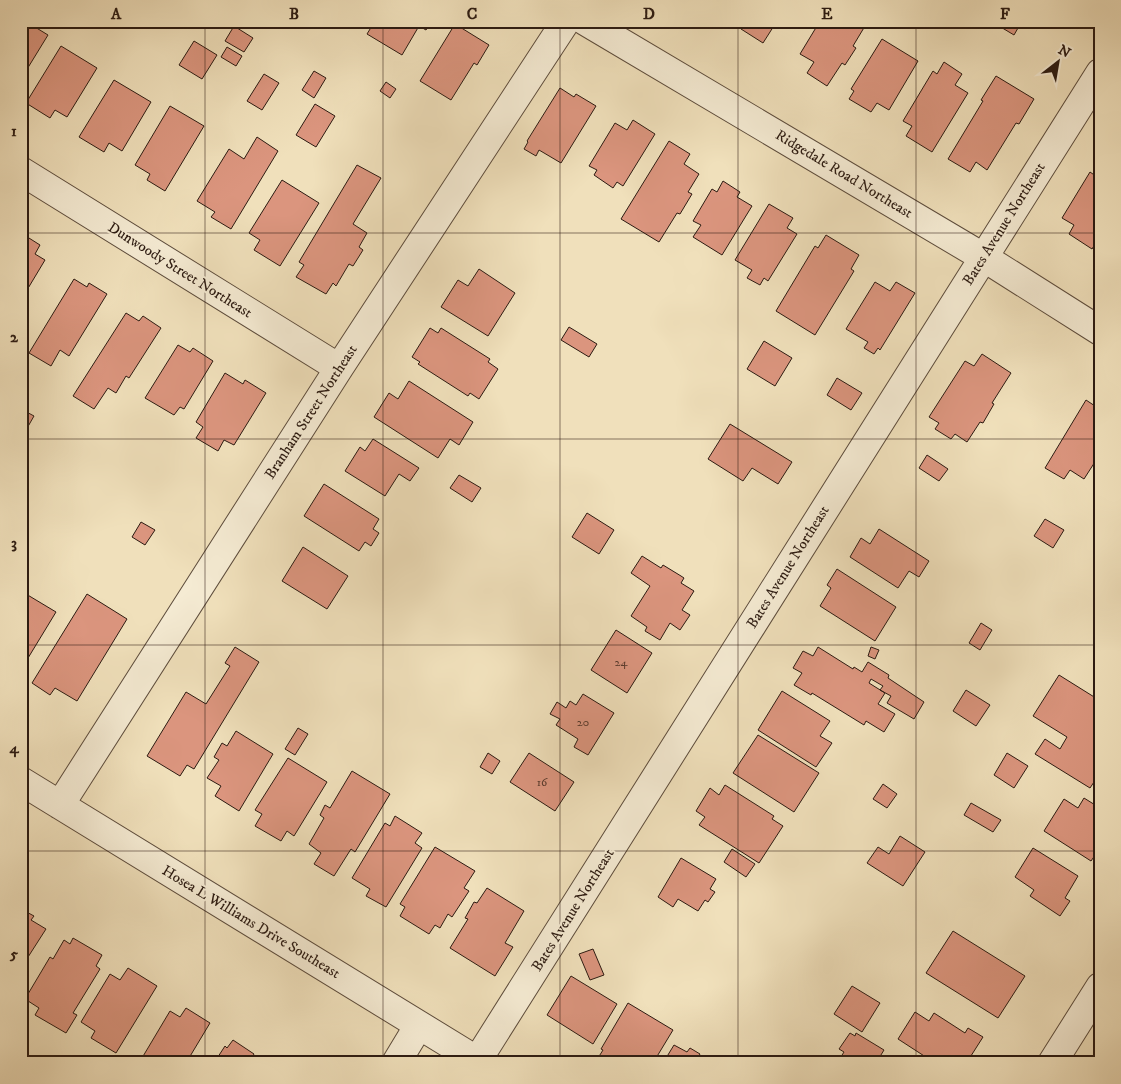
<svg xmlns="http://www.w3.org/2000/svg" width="1121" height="1084" font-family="'IM FELL DW Pica',serif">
<rect width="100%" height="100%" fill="#f0e0bb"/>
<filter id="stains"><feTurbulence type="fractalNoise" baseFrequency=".004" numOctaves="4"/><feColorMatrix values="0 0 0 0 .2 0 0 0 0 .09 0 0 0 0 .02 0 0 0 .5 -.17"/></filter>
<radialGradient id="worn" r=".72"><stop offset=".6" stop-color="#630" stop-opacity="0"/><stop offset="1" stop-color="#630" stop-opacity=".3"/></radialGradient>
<path fill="#db957e" stroke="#2c1b12" d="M21,21H32L30,24L48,35L21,79Z
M375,21H432L426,30L419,26L402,55L367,34Z
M746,21H777L763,43L741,29Z
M820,21H857L865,26L853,46L856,48L845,65L842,63L827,86L807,73L814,62L800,54Z
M1001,21H1022L1014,35L999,26Z
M455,24L489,45L477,65L474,63L451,100L420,81Z
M234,26L253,38L244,52L225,41Z
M882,39L918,61L889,110L877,103L871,112L849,99L854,91L851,89Z
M194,41L217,55L202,79L179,65Z
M61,46L97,68L67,117L55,110L50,118L26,103Z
M227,47L242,56L236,66L221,57Z
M944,62L962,74L955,85L968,93L932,152L906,136L912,126L903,121L933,71L937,74Z
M314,71L326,78L314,98L302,90Z
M264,74L279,83L262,110L247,101Z
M996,76L1034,99L1019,124L1016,123L987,170L976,162L970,172L948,159L983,101L981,100Z
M114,80L151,102L122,151L109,143L104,152L79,137Z
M386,82L396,89L390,98L380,91Z
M560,88L574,97L576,94L596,106L561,163L539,150L536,156L524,149L528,142L527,141Z
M315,104L335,116L316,147L296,135Z
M170,106L204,126L165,191L147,180L150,174L135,165Z
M633,120L655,134L623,186L617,182L613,188L594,175L597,170L589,166L615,123L627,130Z
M257,137L278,151L231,229L211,217L215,212L197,201L229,149L244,159Z
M669,141L690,154L684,164L699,174L688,192L692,194L680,214L677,213L659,242L621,219Z
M357,165L381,178L353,224L367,233L359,247L363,250L353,266L349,264L336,286L333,283L326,294L296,277L304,265L299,262Z
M1090,172L1100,179V236L1092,249L1069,234L1074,225L1062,218Z
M282,180L319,203L280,266L254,250L260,240L249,233Z
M723,181L740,192L737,197L752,206L722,255L693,237L701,225L693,221L712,189L717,192Z
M769,204L793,218L787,228L797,234L768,281L764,278L760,285L747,278L752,270L735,260Z
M21,233L40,245L35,254L45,260L21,300Z
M826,235L859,255L851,269L854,271L815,335L776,311L815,246L818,248Z
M479,269L515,293L488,336L441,307L458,280L468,286Z
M74,279L87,287L89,283L107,294L69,356L60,350L51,366L29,353Z
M875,282L890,291L896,282L915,293L880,350L878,348L874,354L864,348L868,342L846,329Z
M126,313L139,321L143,316L161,328L129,378L126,376L116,393L108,388L94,409L73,396Z
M569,327L597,344L589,357L561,340Z
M430,328L438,333L441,328L490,359L488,362L498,369L479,399L470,393L468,396L418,364L420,362L412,357Z
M764,341L792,358L775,386L747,369Z
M178,345L190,352L193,348L213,361L184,409L180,407L174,415L145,398Z
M982,354L1011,373L992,403L994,404L983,423L980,422L967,442L955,434L951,439L935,429L939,423L929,417L965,361L974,366Z
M225,373L243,384L245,380L266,393L234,445L224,440L218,451L196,438L203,427L196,422Z
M837,378L862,393L851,410L827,395Z
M409,381L473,422L459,445L450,439L438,458L374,417L389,393L398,399Z
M1086,400L1098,408L1100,406V454L1084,479L1070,470L1064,479L1045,468Z
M21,409L34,416L22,437L21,436Z
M730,424L792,462L778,484L752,468L743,481L708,459Z
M373,439L419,468L410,481L399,474L385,496L345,471L360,447L365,451Z
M927,455L948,469L939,481L919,468Z
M459,475L481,488L472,502L450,488Z
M324,484L379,519L373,529L379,533L371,546L365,542L359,551L304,516Z
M587,513L614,530L599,554L572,537Z
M1045,519L1064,530L1053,548L1034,536Z
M141,522L155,530L145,545L132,537Z
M879,529L929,561L919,577L909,571L898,588L850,557L861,538L870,544Z
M303,547L348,576L327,609L282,581Z
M642,556L661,568L663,565L681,576L684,578L681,583L694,591L682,610L690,615L680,630L670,623L660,640L645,631L647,627L631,616L650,586L631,573Z
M837,569L896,607L875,641L820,606L831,588L827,585Z
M21,591L56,612L25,663L21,661Z
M87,594L127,619L77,701L55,688L50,695L32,683Z
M981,623L992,630L980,650L969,643Z
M616,630L652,653L627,693L591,670Z
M235,647L259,662L194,769L187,765L180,776L147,756L186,692L206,704L230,666L225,663Z
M818,647L853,669L854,667L862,672L868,662L889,675L888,678L924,702L914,719L887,703L891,696L880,690L883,686L871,679L869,683L885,693L878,704L895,714L884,732L866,721L864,725L812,693L811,695L794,685L802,673L793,668L803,651L813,656Z
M871,647L879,650L875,659L868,656Z
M1059,675L1099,700L1094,707L1100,711V773L1090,788L1035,754L1045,739L1060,749L1067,737L1033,716Z
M966,690L990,705L976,726L953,711Z
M782,691L830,721L820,736L832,743L816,767L758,730Z
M583,694L614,713L588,755L574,747L578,739L556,725L560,719L550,714L557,702L566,708L570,701L576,705Z
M298,728L308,734L295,755L285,749Z
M236,731L273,754L239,811L215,796L221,786L207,778L219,760L214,757L222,743L227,746Z
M758,735L819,773L794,812L733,773Z
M488,753L500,761L492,774L480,767Z
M529,753L574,782L555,811L510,782Z
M1007,753L1028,766L1014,788L994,775Z
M288,758L327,782L294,836L287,831L281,841L255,826L262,814L255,810Z
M352,771L390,794L355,852L351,849L334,876L314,864L321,853L309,844L324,818L320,815L325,805L330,808Z
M883,784L897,794L887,808L873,799Z
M725,785L774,816L772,819L783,826L759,863L699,825L705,817L696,811L710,788L719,795Z
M1084,798L1100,808V836L1096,842L1100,844V848L1091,861L1044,831L1064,799L1078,808Z
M971,803L1001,820L993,832L964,815Z
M395,816L422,833L415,843L422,848L386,907L366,896L370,889L352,878L385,823L390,826Z
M900,836L925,852L903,886L867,863L878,847L889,854Z
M435,847L475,871L464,888L469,891L452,917L448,914L440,928L435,925L429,934L400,916L405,907L400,904Z
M1033,848L1078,876L1065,898L1070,901L1060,916L1030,896L1034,890L1015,877Z
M732,849L755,864L746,877L724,862Z
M681,858L716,879L710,889L715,892L708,902L705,900L698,911L678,899L673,907L658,897Z
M487,888L524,911L505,943L513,947L495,976L450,948L468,919L465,918L474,902L477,903Z
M21,909L34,916L31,920L46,929L21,968Z
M953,931L1025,976L998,1018L926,973Z
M73,938L102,955L96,966L100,969L73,1013L77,1015L66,1033L35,1015L39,1008L25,999L50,957L53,959L64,940L70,944Z
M593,949L604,975L590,980L579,954Z
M128,968L157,986L116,1053L91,1038L95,1031L81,1022L110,974L120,980Z
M571,976L617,1004L593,1044L547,1015Z
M852,986L880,1003L862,1032L834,1014Z
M628,1003L673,1030L653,1063H606L598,1058L603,1050L601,1049Z
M186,1008L210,1023L186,1063H139L170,1011L180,1017Z
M915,1012L929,1021L934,1013L965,1033L968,1028L983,1037L969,1059L976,1063H935L898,1039Z
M850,1033L855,1036L856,1033L884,1050L876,1063H837L844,1052L839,1049Z
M233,1040L254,1054L249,1063H214L225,1046L227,1048Z
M674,1045L687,1052L690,1048L700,1054L697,1059L703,1063H663Z"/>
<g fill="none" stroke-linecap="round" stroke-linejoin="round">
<defs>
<path id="minor" d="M585,21L983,257L1100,331
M21,171L339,368
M21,781L481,1063
M60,805L339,368L566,21
M477,1061L1100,73
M396,1063L419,1025
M1052,1063L1100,987"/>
</defs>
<use href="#minor" stroke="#5d4c3c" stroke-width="30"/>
<use href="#minor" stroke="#f5ebd3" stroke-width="28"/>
</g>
<path fill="none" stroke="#2c1b12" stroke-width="1" stroke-opacity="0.55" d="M205,21V1063M383,21V1063M560,21V1063M738,21V1063M916,21V1063M21,233H1100M21,439H1100M21,645H1100M21,851H1100"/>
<g text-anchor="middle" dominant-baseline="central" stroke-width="4" stroke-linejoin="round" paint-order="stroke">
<g font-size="12" fill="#583a2d">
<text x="621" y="662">24</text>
<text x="583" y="722">20</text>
<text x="542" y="782">16</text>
</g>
<g font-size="15" fill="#2c1b12" stroke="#f5ebd3">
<text transform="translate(844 174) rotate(31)">Ridgedale Road Northeast</text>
<text transform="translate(1004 224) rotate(-58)">Bates Avenue Northeast</text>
<text transform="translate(180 270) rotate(32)">Dunwoody Street Northeast</text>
<text transform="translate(311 412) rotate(-57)">Branham Street Northeast</text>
<text transform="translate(788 567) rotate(-58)">Bates Avenue Northeast</text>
<text transform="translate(573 910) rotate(-58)">Bates Avenue Northeast</text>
<text transform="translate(251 922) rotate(31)">Hosea L Williams Drive Southeast</text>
</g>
</g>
<rect width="1121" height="1084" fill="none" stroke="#f0e0bb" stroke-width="55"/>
<g transform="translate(1058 62) rotate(31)" stroke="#f5ebd3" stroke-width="4" paint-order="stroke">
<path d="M0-4L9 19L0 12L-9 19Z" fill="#2c1b12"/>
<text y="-8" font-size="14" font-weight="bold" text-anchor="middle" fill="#2c1b12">N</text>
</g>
<rect x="28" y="28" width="1066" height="1028" fill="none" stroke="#2c1b12" stroke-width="2"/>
<g font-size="16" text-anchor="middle" font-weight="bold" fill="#2c1b12">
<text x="116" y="19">A</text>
<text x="294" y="19">B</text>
<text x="472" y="19">C</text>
<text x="649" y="19">D</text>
<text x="827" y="19">E</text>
<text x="1005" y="19">F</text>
<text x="14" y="136">1</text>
<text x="14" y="342">2</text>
<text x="14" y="548">3</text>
<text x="14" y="753">4</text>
<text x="14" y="959">5</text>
</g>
<rect width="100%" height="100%" filter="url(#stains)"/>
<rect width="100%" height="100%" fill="url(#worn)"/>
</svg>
